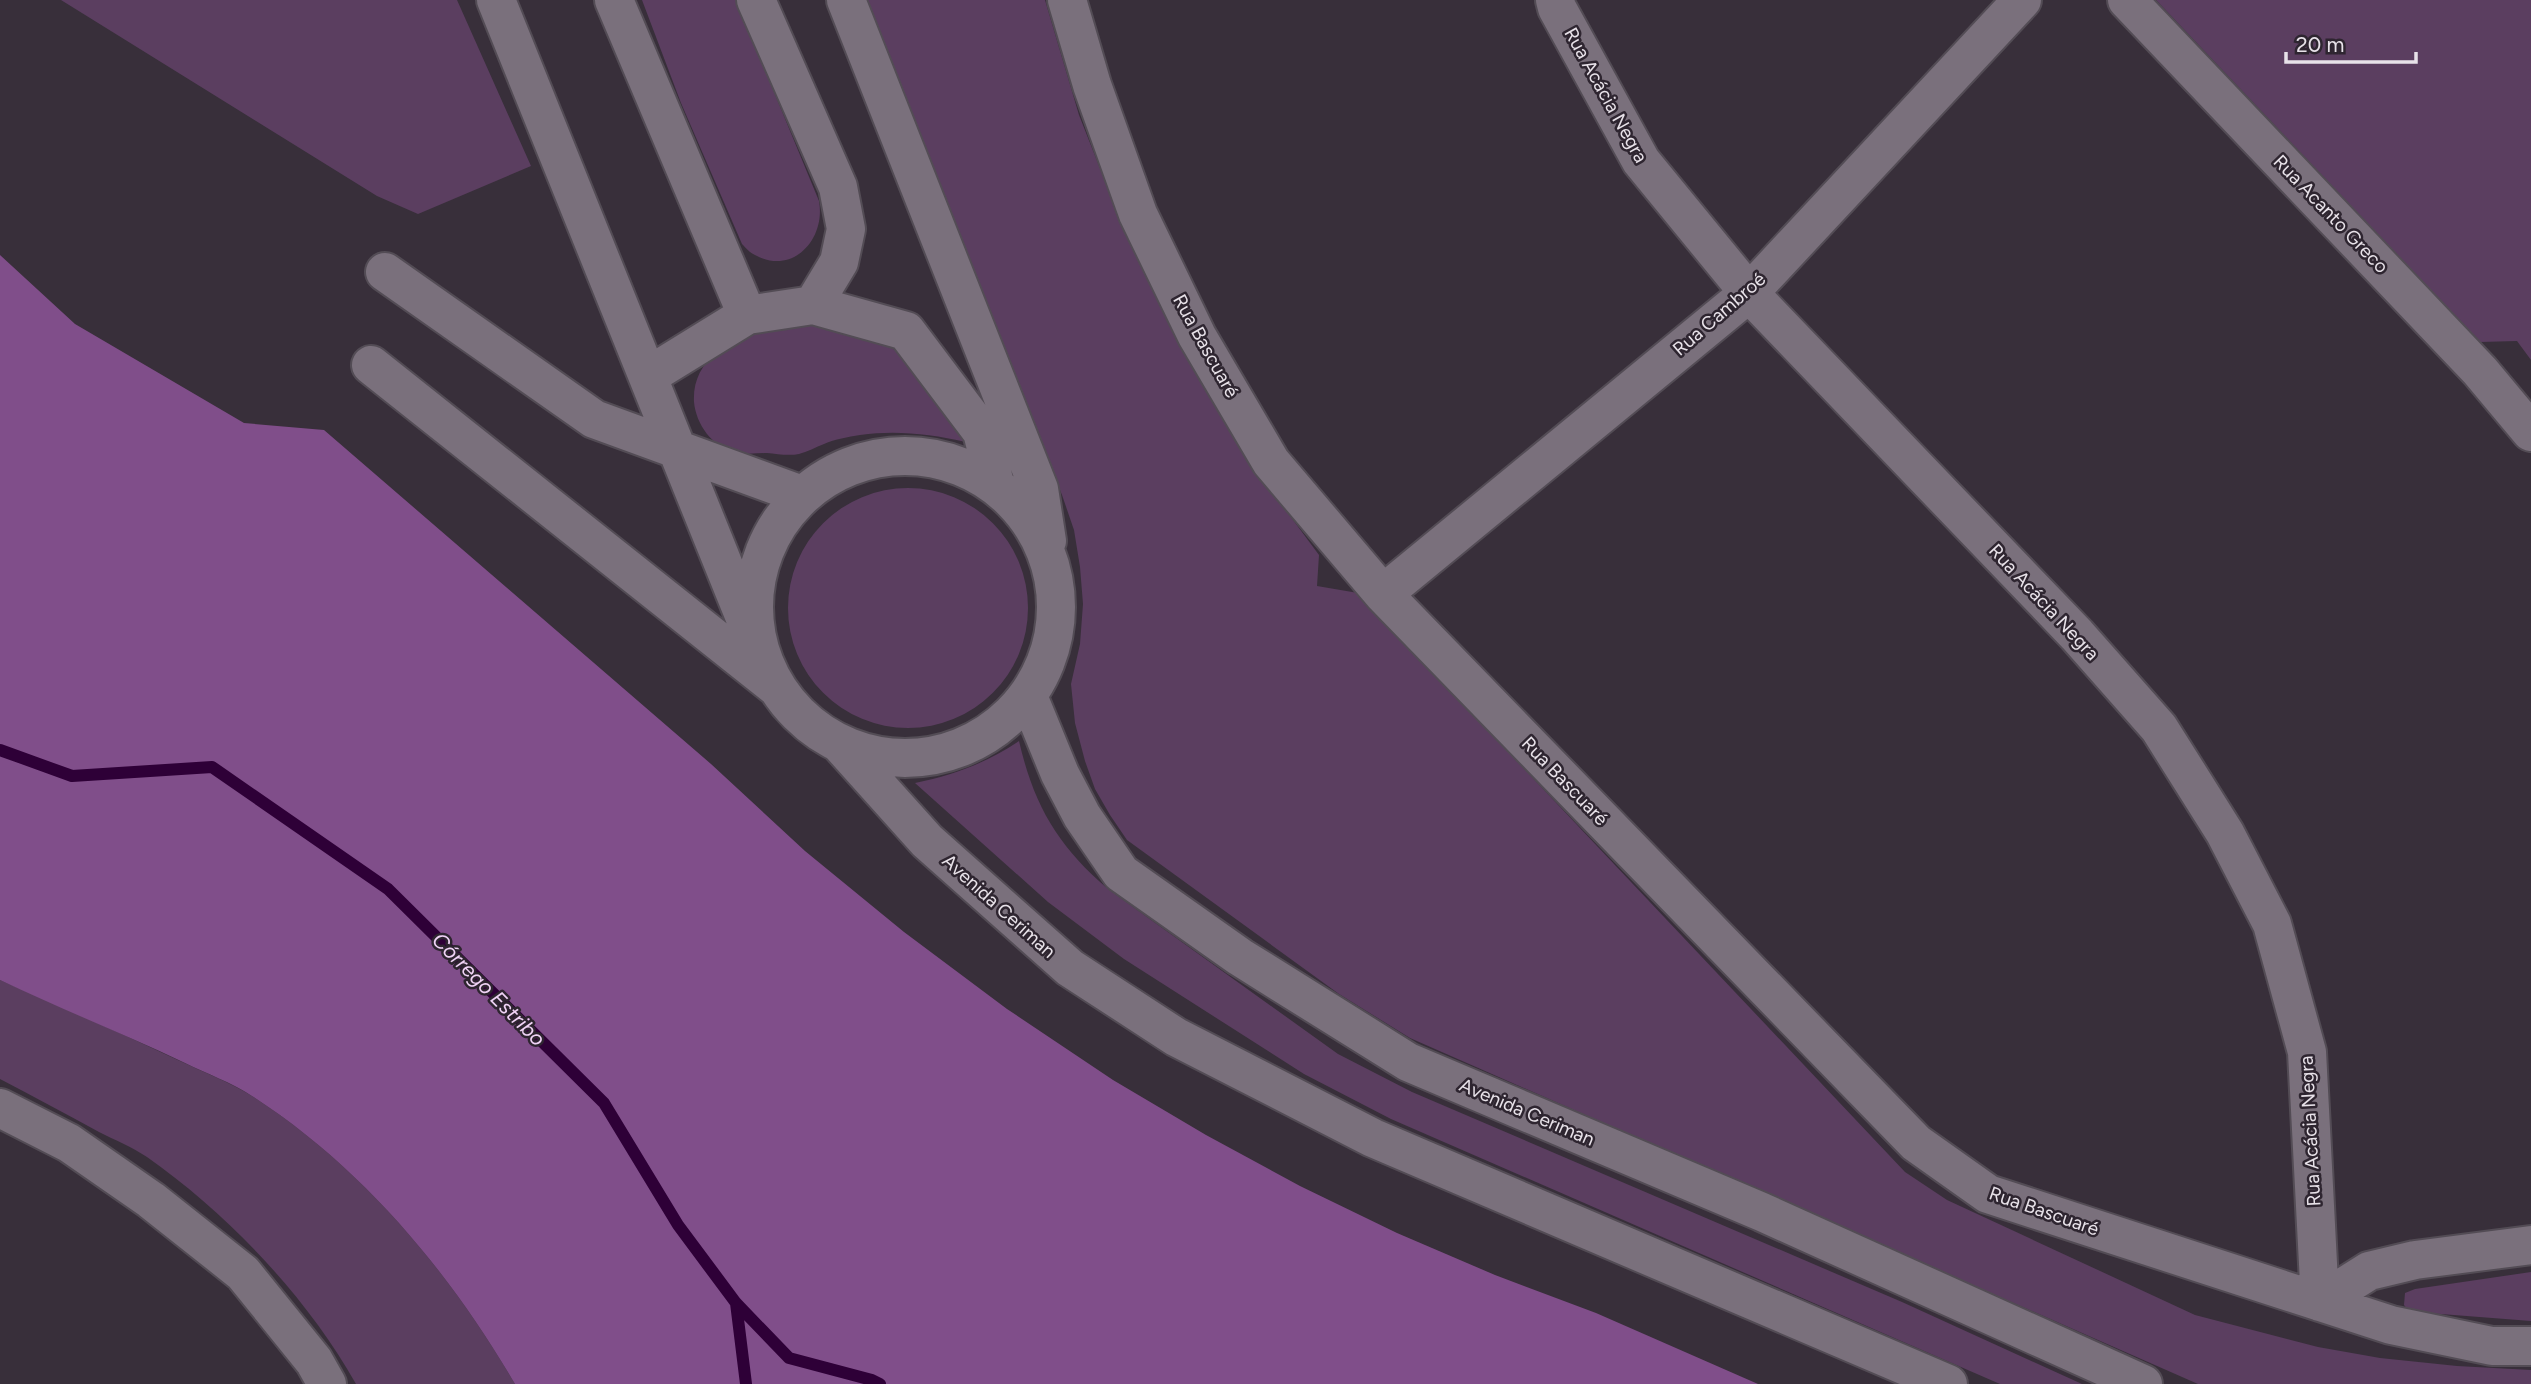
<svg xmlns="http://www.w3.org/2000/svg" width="2531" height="1384" font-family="Figtree,sans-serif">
<rect width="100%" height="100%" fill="#382f3a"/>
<path fill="#5b3e60" d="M61,0H457L531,166L418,214L377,196Z
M642,0H736L819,201C826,239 793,276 755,255C750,253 746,248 742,244L681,103Z
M866,0H1045L1079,115L1116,209L1158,300L1206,388L1259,474L1319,555L1317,586L1358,593L1905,1172L1947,1200L2195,1315L2318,1347L2380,1358L2457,1366L2531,1370V1384H2198L1410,1038L1339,994L1127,840L1110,815L1095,789L1085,761L1075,723L1071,684L1080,644L1083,604L1080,567L1074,530L1062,495Z
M2156,0H2531V360L2517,341L2480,342Z
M809,325C847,329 892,339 918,369C935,388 951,420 966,442C930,434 896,430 860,435C848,437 835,439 824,444C816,447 807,452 799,454C789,456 777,454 767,453C757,453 745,455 735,452C712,447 696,424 694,402C691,343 763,328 809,325Z
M788 608a120 120 0 1 1 240 0a120 120 0 1 1-240 0Z
M1019,741C1034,806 1058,846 1108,889L1338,1054L1412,1092L1902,1302L2082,1384H2000L1391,1119L1304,1074L1124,959L1048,902L915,783C954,775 986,763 1019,741Z
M0,980C61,1006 120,1033 180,1061C203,1072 230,1082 252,1096C362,1167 449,1271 515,1384H356C307,1297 228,1214 147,1157C132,1147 115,1140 99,1132C66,1114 33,1096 0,1079Z
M2531,1272V1321L2415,1312L2408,1310L2404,1305L2405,1293L2415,1289Z"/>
<path fill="#804e8a" d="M0,255L75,324L244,423L324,430L711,764L805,851L904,932L1007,1009L1113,1080L1206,1135L1300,1186L1397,1233L1495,1275L1596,1313L1758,1384H515C449,1271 362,1167 252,1096C231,1082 207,1074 185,1063C124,1034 61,1009 0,980Z"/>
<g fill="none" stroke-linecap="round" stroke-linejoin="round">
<path stroke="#2e0037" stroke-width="12" d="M0,750L72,776L212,767L388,889L604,1103L678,1225L736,1303L789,1358L872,1380L880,1384
M736,1303L746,1384"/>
<defs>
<path id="minor" d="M496,0L749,628
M614,0L747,315
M756,0L838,187L846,229L839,262L813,305
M846,0L1039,489L1047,541
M1067,0L1092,85L1138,214L1197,336L1271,462L1383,594L1916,1143L1988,1194L2391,1325L2492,1346H2531
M1555,0L1557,8L1641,161L1749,293L2077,635L2159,728L2225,833L2272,924L2307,1052L2320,1302
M2127,0L2480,371L2531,432
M385,272L594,419L802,495
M371,365L775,686
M648,376L747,315L813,305L906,331L982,432L995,484
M754 607a151 151 0 1 1 302 0a151 151 0 1 1-302 0Z
M1383,594L1749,293L2022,0
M1028,696L1060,774L1082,816L1121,873L1240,957L1408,1062L1762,1212L2143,1384
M840,744L927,841L1070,968L1176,1037L1373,1138L1948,1384
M0,1108L69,1143L151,1200L243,1273L314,1361L327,1384
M2320,1302L2369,1271L2415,1260L2531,1245"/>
</defs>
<use href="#minor" stroke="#534c55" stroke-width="42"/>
<use href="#minor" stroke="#7a707c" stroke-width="38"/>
</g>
<g text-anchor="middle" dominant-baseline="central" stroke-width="5" stroke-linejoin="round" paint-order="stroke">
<g font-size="19" fill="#e8e2e9" stroke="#2e2530">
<text transform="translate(1606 95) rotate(61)">Rua Acácia Negra</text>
<text transform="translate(2331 214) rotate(46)">Rua Acanto Greco</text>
<text transform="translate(1719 314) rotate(-41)">Rua Cambroé</text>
<text transform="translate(1206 346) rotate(61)">Rua Bascuaré</text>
<text transform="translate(2044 602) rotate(47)">Rua Acácia Negra</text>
<text transform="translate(1565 781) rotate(46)">Rua Bascuaré</text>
<text transform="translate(999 906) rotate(42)">Avenida Ceriman</text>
<text transform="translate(1527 1112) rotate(23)">Avenida Ceriman</text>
<text transform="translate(2310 1131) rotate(-93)">Rua Acácia Negra</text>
<text transform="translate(2044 1211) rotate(19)">Rua Bascuaré</text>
</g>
<g font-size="21" font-style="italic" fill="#f0d3f6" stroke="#2e2530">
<text transform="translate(489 989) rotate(45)">Córrego Estribo</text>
</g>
</g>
<path d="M2286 52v10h130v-10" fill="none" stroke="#e8e2e9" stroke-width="3.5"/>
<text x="2296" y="52" font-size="21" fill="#e8e2e9" stroke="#2e2530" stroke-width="5" paint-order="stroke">20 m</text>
</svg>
